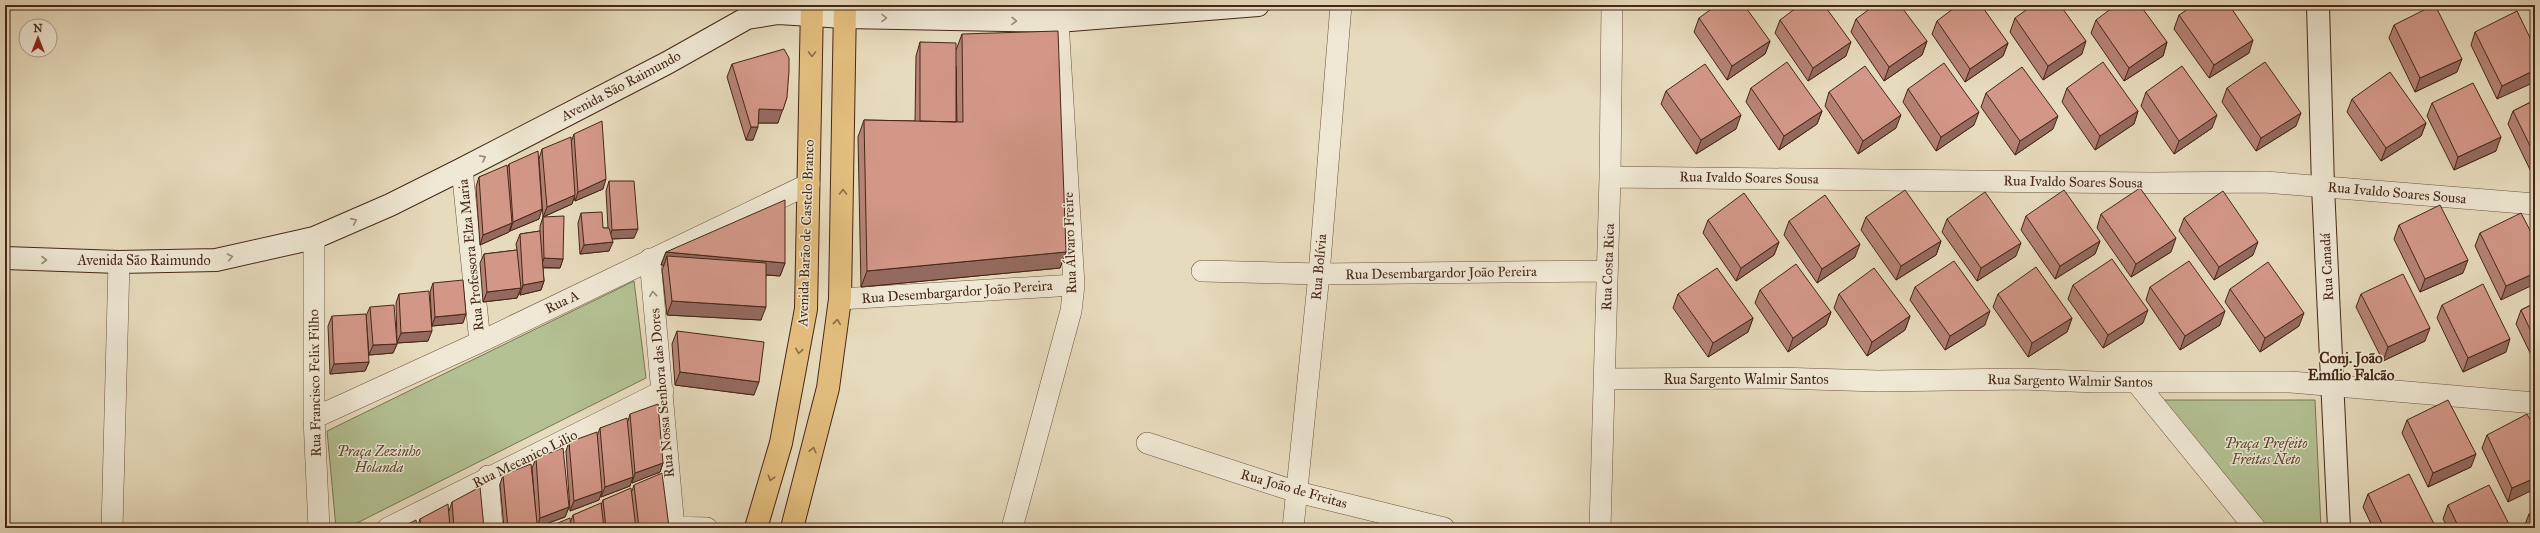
<svg xmlns="http://www.w3.org/2000/svg" width="2540" height="533" font-family="'IM FELL Great Primer',serif">
<rect width="100%" height="100%" fill="#e7dbbd"/>
<filter id="stains"><feTurbulence type="fractalNoise" baseFrequency=".005" numOctaves="4"/><feColorMatrix values="0 0 0 0 .2 0 0 0 0 .09 0 0 0 0 .02 0 0 0 .5 -.17"/></filter>
<radialGradient id="worn" r=".72"><stop offset=".6" stop-color="#630" stop-opacity="0"/><stop offset="1" stop-color="#630" stop-opacity=".3"/></radialGradient>
<path fill="#b3c193" stroke="#7c7454" d="M634,281L646,378L347,528H336L327,431Z
M2161,400H2315L2321,528H2262Z"/>
<g fill="none" stroke-linecap="round" stroke-linejoin="round">
<defs>
<path id="street" d="M462,169L480,342
M1610,177L2151,183L2265,182L2535,204
M314,238V418L319,528
M650,259L674,528
M1202,271L1319,274L1607,271
M840,299L1074,285
M1605,379L1776,378L1878,381L2022,379L2096,382H2291L2535,403
M2136,382L2255,528
M314,418L480,342L809,184
M1147,443L1297,492L1444,528
M488,476L492,528
M674,527L707,528
M112,528L119,262
M388,528L663,391
M1012,528L1071,311L1074,285L1058,21
M1293,528L1319,274L1341,5
M1600,528L1610,177L1612,5"/>
<path id="secondary" d="M2318,5L2323,187L2339,528
M5,258L119,262L216,260L314,238L390,205L462,169L667,63L747,18L778,13L845,17L1058,21L1258,5"/>
<path id="primary" d="M756,528L781,443L806,309L812,5
M792,528L828,388L840,299L845,5"/>
</defs>
<use href="#street" stroke="#6e5440" stroke-width="22"/>
<use href="#secondary" stroke="#462716" stroke-width="24"/>
<use href="#primary" stroke="#462716" stroke-width="24"/>
<use href="#street" stroke="#efe8d4" stroke-width="21"/>
<use href="#secondary" stroke="#efe8d4" stroke-width="22"/>
<use href="#primary" stroke="#e4be7e" stroke-width="22"/>
</g>
<path fill="#b58275" stroke="#462716" fill-rule="evenodd" d="M2179,15L2249,53L2209,78L2174,29Z
M1699,18L1770,41L1765,54L1727,80L1694,32Z
M2015,18L2082,54L2043,80L2010,32Z
M1856,19L1927,41L1922,55L1884,81L1851,32Z
M1780,20L1846,56L1808,81L1775,33Z
M2096,20L2167,42L2163,56L2124,81L2091,33Z
M1937,21L2008,43L2003,56L1965,82L1932,34Z
M2394,25L2457,72L2415,92L2389,38Z
M2475,32L2535,48L2497,99L2471,45Z
M962,34L1066,252L1060,268L861,287L858,137L864,120L915,121L916,56L920,42L956,50ZM956,66L957,122H956Z
M732,64L778,123H758L753,140H746L727,77Z
M1751,88L1822,111L1817,124L1779,150L1746,102Z
M2067,88L2138,111L2134,124L2095,150L2062,102Z
M2227,88L2296,126L2256,151L2222,102Z
M1908,89L1974,125L1936,151L1903,102Z
M1666,91L1736,129L1696,154L1661,104Z
M1829,92L1896,128L1858,154L1825,106Z
M2146,92L2212,128L2174,154L2141,106Z
M1986,93L2053,129L2015,155L1981,107Z
M2352,99L2426,123L2421,136L2381,161L2347,112Z
M2535,100V177L2534,178L2508,124L2513,111Z
M2432,103L2496,151L2454,170L2427,116Z
M574,134L603,189L575,201L574,197L572,204L543,217L539,159L542,149L571,142Z
M509,164L539,219L510,231V229L509,232L480,245L476,187L479,177L508,167Z
M609,181L634,238L612,239L609,251L580,254L578,223L581,213L603,228H608L606,191Z
M2101,214L2171,252L2131,277L2097,228Z
M2026,216L2100,241L2095,254L2055,279L2021,230Z
M543,217L563,259L560,268H543L544,281L541,290L520,295V291L517,298L483,302L480,263L484,254L517,250L516,244L520,234L540,231V226Z
M1866,217L1941,241L1936,255L1896,280L1861,230Z
M2184,218L2253,255L2214,280L2179,231Z
M1947,219L2016,256L1977,281L1942,232Z
M1708,220L1779,242L1774,255L1736,281L1703,233Z
M1789,221L1855,257L1817,283L1784,235Z
M2399,225L2463,273L2420,292L2394,239Z
M2480,233L2535,240L2501,300L2475,246Z
M666,252L785,263L780,276L766,275L761,320L667,315L662,270L664,265H661Z
M433,283L463,323L432,326L430,292Z
M2073,285L2143,323L2103,348L2068,299Z
M1915,287L1985,325L1945,350L1910,300Z
M2150,287L2220,325L2180,350L2146,300Z
M2230,289L2299,326L2260,352L2225,302Z
M1760,290L1831,312L1826,325L1788,352L1755,303Z
M399,294L428,341L397,343L396,303Z
M1678,294L1753,318L1748,332L1708,357L1673,308Z
M1839,294L1910,316L1905,330L1867,356L1834,308Z
M1998,294L2072,318L2067,332L2028,357L1993,307Z
M2361,294L2425,341L2383,361L2356,307Z
M2535,303V363L2516,324L2521,310Z
M2442,305L2506,352L2463,372L2437,318Z
M370,307L397,344L393,353L369,355L366,316Z
M332,316L369,362L365,371L330,374L328,326Z
M677,331L754,395L675,385L672,344Z
M630,414L663,463L660,472L632,483L631,481L630,486L601,497V494L599,500L570,511L566,451L569,442L597,436L600,428L628,421Z
M2407,420L2471,467L2428,487L2402,433Z
M2535,429L2508,502L2482,448L2487,435Z
M536,458L569,507L565,517L537,527L536,523L535,528H504L500,484L503,475L536,518L532,468Z
M634,485L669,528H546L570,523L573,515L601,505L603,500L632,491Z
M2368,494L2436,528H2373L2363,507Z
M452,502L484,528H400H417L420,519L449,511Z
M2448,505L2511,528H2448L2443,519Z
M2535,511V528H2524V527L2529,514Z"/>
<path fill="#946a5f" stroke="#462716" d="M2253,40L2249,53L2209,78L2214,65Z
M1770,41L1765,54L1727,80L1732,66Z
M1927,41L1922,55L1884,81L1889,67Z
M2086,41L2082,54L2043,80L2048,66Z
M1851,42L1846,56L1808,81L1813,68Z
M2167,42L2163,56L2124,81L2129,68Z
M2008,43L2003,56L1965,82L1970,69Z
M2462,59L2457,72L2415,92L2420,78Z
M2535,70V82L2497,99L2502,86Z
M787,97L778,123H754L759,109Z
M1822,111L1817,124L1779,150L1784,136Z
M2138,111L2134,124L2095,150L2100,136Z
M1979,112L1974,125L1936,151L1941,137Z
M2301,113L2296,126L2256,151L2261,138Z
M1741,115L1736,129L1696,154L1701,140Z
M1901,115L1896,128L1858,154L1863,141Z
M2217,115L2212,128L2174,154L2179,141Z
M2058,116L2053,129L2015,155L2020,141Z
M2426,123L2421,136L2381,161L2386,148Z
M751,127H758L753,140H746Z
M2501,137L2496,151L2454,170L2458,157Z
M606,179L603,189L575,201L578,192Z
M575,195L572,204L543,217L547,207Z
M542,209L539,219L510,231L513,222Z
M512,223L509,232L480,245L483,235Z
M638,229L634,238L609,239L612,230Z
M2176,238L2171,252L2131,277L2136,264Z
M1941,241L1936,255L1896,280L1901,266Z
M2100,241L2095,254L2055,279L2060,266Z
M613,242L609,251L580,254L584,245Z
M1779,242L1774,255L1736,281L1741,268Z
M2258,242L2253,255L2214,280L2219,267Z
M2021,243L2016,256L1977,281L1981,268Z
M1860,244L1855,257L1817,283L1822,269Z
M666,252L785,263L780,276L668,266L667,256L664,265H661Z
M1066,252L1060,268L861,287L867,271Z
M544,258L563,259L560,268L541,267Z
M2468,260L2463,273L2420,292L2425,279Z
M2535,273V284L2501,300L2506,286Z
M544,281L541,290L520,295L523,285Z
M521,288L517,298L483,302L487,292Z
M672,301L766,307L761,320L667,315Z
M2148,310L2143,323L2103,348L2108,335Z
M1990,311L1985,325L1945,350L1950,336Z
M2225,311L2220,325L2180,350L2185,336Z
M1831,312L1826,325L1788,352L1793,338Z
M2304,313L2299,326L2260,352L2265,338Z
M466,314L463,323L432,326L435,317Z
M1910,316L1905,330L1867,356L1872,342Z
M1753,318L1748,332L1708,357L1713,343Z
M2072,318L2067,332L2028,357L2032,343Z
M2430,328L2425,341L2383,361L2388,347Z
M432,331L428,341L397,343L401,333Z
M2510,339L2506,352L2463,372L2468,358Z
M397,344L393,353L369,355L373,345Z
M369,362L365,371L330,374L334,364Z
M680,372L759,382L754,395L675,385Z
M2476,454L2471,467L2428,487L2433,473Z
M663,463L660,472L632,483L635,473Z
M633,477L630,486L601,497L605,487Z
M2535,478V489L2508,502L2512,488Z
M602,491L599,500L570,511L574,501Z
M569,507L565,517L537,527L540,518Z
M537,523L535,528H523Z"/>
<path fill="#d39788" stroke="#462716" d="M1717,5H1744L1770,41L1732,66L1699,18Z
M1800,5H1824L1851,42L1813,68L1780,20Z
M1875,5H1900L1927,41L1889,67L1856,19Z
M1958,5H1981L2008,43L1970,69L1937,21Z
M2033,5H2060L2086,41L2048,66L2015,18Z
M2116,5H2140L2167,42L2129,68L2096,20Z
M2194,5H2229L2253,40L2214,65L2179,15Z
M2434,5H2435L2462,59L2420,78L2394,25Z
M2517,11L2535,48V70L2502,86L2475,32Z
M1058,31L1066,252L867,271L864,120L963,122L962,34Z
M920,42L956,43V122L920,121Z
M784,49L789,58V71L787,97L783,110L759,109L758,127H751L732,64Z
M1787,62L1822,111L1784,136L1751,88Z
M2103,62L2138,111L2100,136L2067,88Z
M2265,62L2301,113L2261,138L2227,88Z
M1944,63L1979,112L1941,137L1908,89Z
M1705,64L1741,115L1701,140L1666,91Z
M1865,66L1901,115L1863,141L1829,92Z
M2182,66L2217,115L2179,141L2146,92Z
M2022,67L2058,116L2020,141L1986,93Z
M2390,72L2426,123L2386,148L2352,99Z
M2473,83L2501,137L2458,157L2432,103Z
M2535,100V156L2513,111Z
M602,121L606,179L578,192L574,134Z
M571,137L575,195L547,207L542,149Z
M538,151L542,209L513,222L509,164Z
M507,165L512,223L483,235L479,177Z
M609,181H634L638,229L612,230Z
M2140,188L2176,238L2136,264L2101,214Z
M1905,190L1941,241L1901,266L1866,217Z
M2064,190L2100,241L2060,266L2026,216Z
M2223,191L2258,242L2219,267L2184,218Z
M1985,192L2021,243L1981,268L1947,219Z
M1744,193L1779,242L1741,268L1708,220Z
M1825,195L1860,244L1822,269L1789,221Z
M785,200V263L666,252Z
M2440,205L2468,260L2425,279L2399,225Z
M602,212L603,228H609L613,242L584,245L581,213Z
M2521,213L2535,240V273L2506,286L2480,233Z
M564,216L563,259L544,258L543,217Z
M540,231L544,281L523,285L520,234Z
M517,250L521,288L487,292L484,254Z
M667,256L766,263V307L672,301Z
M2112,259L2148,310L2108,335L2073,285Z
M1954,261L1990,311L1950,336L1915,287Z
M2189,261L2225,311L2185,336L2150,287Z
M2268,262L2304,313L2265,338L2230,289Z
M1796,264L1831,312L1793,338L1760,290Z
M2036,267L2072,318L2032,343L1998,294Z
M1717,268L1753,318L1713,343L1678,294Z
M1874,268L1910,316L1872,342L1839,294Z
M2403,274L2430,328L2388,347L2361,294Z
M463,280L466,314L435,317L433,283Z
M2483,284L2510,339L2468,358L2442,305Z
M429,291L432,331L401,333L399,294Z
M2535,303V340L2521,310Z
M394,305L397,344L373,345L370,307Z
M366,314L369,362L334,364L332,316Z
M677,331L764,342L759,382L680,372Z
M2448,400L2476,454L2433,473L2407,420Z
M658,404L663,463L635,473L630,414Z
M2527,414L2535,429V478L2512,488L2487,435Z
M627,418L633,477L605,487L600,428Z
M597,432L602,491L574,501L569,442Z
M563,448L569,507L540,518L536,458Z
M531,464L537,523L523,528H508L503,475Z
M662,473L669,527L667,528H639L634,485Z
M2409,474L2436,528H2384L2368,494Z
M2489,485L2511,528H2459L2448,505Z
M480,487L484,528H454L452,502Z
M631,488L636,528H606L603,500Z
M601,503L604,528H575L573,515Z
M448,504L450,528H421L420,519Z
M2535,511V527L2529,514Z
M570,518L571,528H546Z
M416,520L417,528H400Z"/>
<defs><path id="oneway-chevron" d="M-2-3.5L2.5 0L-2 3.5" fill="none" stroke-width="1.6" stroke-linecap="round" stroke-linejoin="round"/></defs>
<g stroke="#9a8875">
<use href="#oneway-chevron" transform="translate(884 18) rotate(1)"/>
<use href="#oneway-chevron" transform="translate(1014 21) rotate(1)"/>
<use href="#oneway-chevron" transform="translate(483 158) rotate(-27)"/>
<use href="#oneway-chevron" transform="translate(354 221) rotate(-24)"/>
<use href="#oneway-chevron" transform="translate(230 257) rotate(-12)"/>
<use href="#oneway-chevron" transform="translate(44 260)"/>
<use href="#oneway-chevron" transform="translate(653 294) rotate(-96)"/>
</g>
<g stroke="#8d6b45">
<use href="#oneway-chevron" transform="translate(812 54) rotate(91)"/>
<use href="#oneway-chevron" transform="translate(843 192) rotate(-89)"/>
<use href="#oneway-chevron" transform="translate(837 322) rotate(-84)"/>
<use href="#oneway-chevron" transform="translate(799 351) rotate(99)"/>
<use href="#oneway-chevron" transform="translate(813 450) rotate(-77)"/>
<use href="#oneway-chevron" transform="translate(771 478) rotate(107)"/>
</g>
<g text-anchor="middle" dominant-baseline="central" stroke-width="3" stroke-linejoin="round" paint-order="stroke">
<g font-size="14" fill="#462716" stroke="#efe8d4">
<text transform="translate(621 86) rotate(-28)">Avenida São Raimundo</text>
<text transform="translate(1749 178) rotate(1)">Rua Ivaldo Soares Sousa</text>
<text transform="translate(2073 182) rotate(1)">Rua Ivaldo Soares Sousa</text>
<text transform="translate(2397 193) rotate(5)">Rua Ivaldo Soares Sousa</text>
<text transform="translate(806 233) rotate(-88)">Avenida Barão de Castelo Branco</text>
<text transform="translate(1070 243) rotate(-92)">Rua Álvaro Freire</text>
<text transform="translate(471 255) rotate(-96)">Rua Professora Elza Maria</text>
<text x="144" y="260">Avenida São Raimundo</text>
<text transform="translate(1319 267) rotate(-85)">Rua Bolívia</text>
<text transform="translate(1608 267) rotate(-88)">Rua Costa Rica</text>
<text transform="translate(2327 267) rotate(-93)">Rua Canadá</text>
<text transform="translate(1441 273) rotate(-1)">Rua Desembargardor João Pereira</text>
<text transform="translate(957 292) rotate(-4)">Rua Desembargardor João Pereira</text>
<text transform="translate(562 302) rotate(-26)">Rua A</text>
<text x="1746" y="379">Rua Sargento Walmir Santos</text>
<text transform="translate(2070 381) rotate(1)">Rua Sargento Walmir Santos</text>
<text transform="translate(315 383) rotate(-91)">Rua Francisco Felix Filho</text>
<text transform="translate(662 393) rotate(-95)">Rua Nossa Senhora das Dores</text>
<text transform="translate(525 459) rotate(-26)">Rua Mecanico Lilio</text>
<text transform="translate(1294 489) rotate(16)">Rua João de Freitas</text>
</g>
<g font-size="14" font-style="italic" fill="#5c462f" stroke="#efe8d4">
<text x="2266" y="443">Praça Prefeito<tspan x="2266" dy="16">Freitas Neto</tspan></text>
<text x="379" y="451">Praça Zezinho<tspan x="379" dy="16">Holanda</tspan></text>
</g>
<g font-size="15" font-weight="bold" fill="#462716" stroke="#efe8d4">
<text x="2351" y="358">Conj. João<tspan x="2351" dy="17">Emílio Falcão</tspan></text>
</g>
</g>
<rect width="2540" height="533" fill="none" stroke="#e7dbbd" stroke-width="20"/>
<rect x="6" y="6" width="2528" height="521" fill="none" stroke="#462716" stroke-width="2"/>
<rect x="10" y="10" width="2520" height="513" fill="none" stroke="#462716"/>
<g transform="translate(38 38)"><circle r="19" fill="#efe8d4" stroke="#ab9b88"/>
<path d="M0-3L7 15L0 10L-7 15Z" fill="#8f2418"/>
<text y="-6" font-size="11" font-weight="bold" text-anchor="middle" fill="#462716">N</text>
</g>
<rect width="100%" height="100%" filter="url(#stains)"/>
<rect width="100%" height="100%" fill="url(#worn)"/>
</svg>
